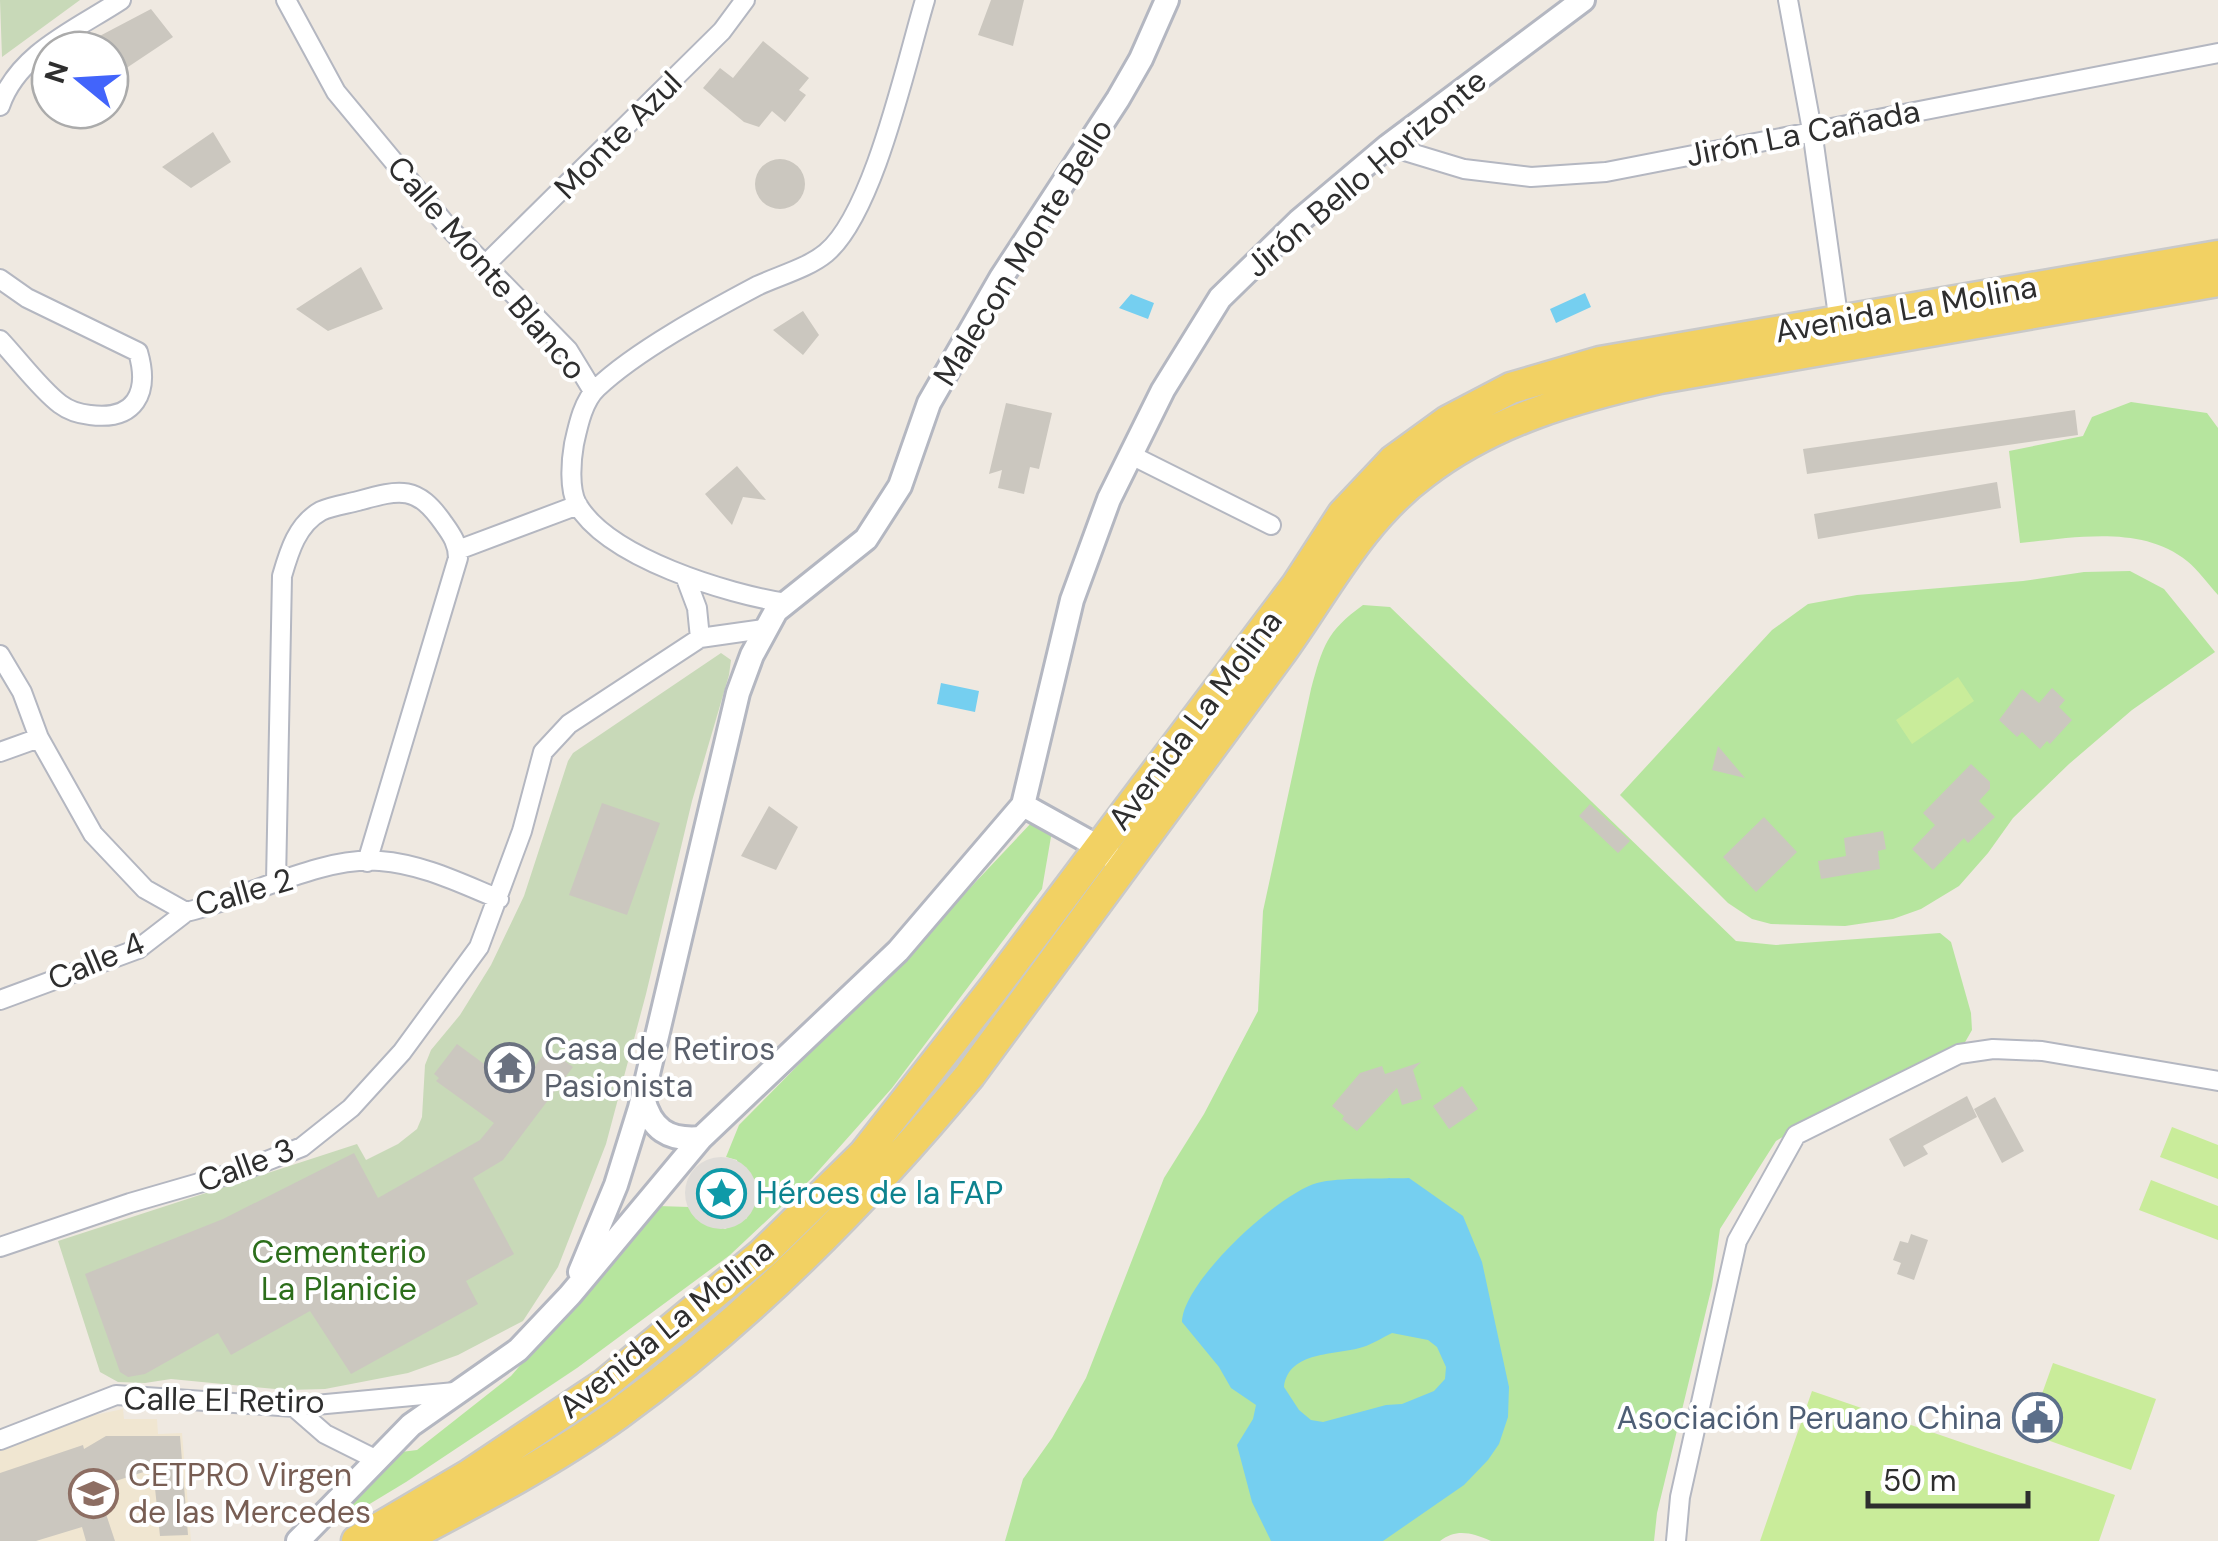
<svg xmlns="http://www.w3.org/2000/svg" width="2218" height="1541" font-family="'DM Sans',sans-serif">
<rect width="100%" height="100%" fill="#efe9e1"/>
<path fill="#f0e6d1" d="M123,1409L124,1419H157L158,1434L182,1433L191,1541H0V1444L71,1420Z"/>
<path fill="#b6e59e" d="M2131,402L2207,413L2218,428V595C2208,584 2198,570 2187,561C2142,524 2072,538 2020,543L2009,451L2083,436L2092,417Z
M2130,571L2164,589L2215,652L2132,710L2069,764L2013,818L1988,853L1959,886L1921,909L1893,919L1845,926L1771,924L1752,919L1728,903L1620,795L1772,630L1808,604L1857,595L2023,581L2084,572Z
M1363,605L1390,607L1736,941L1776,945L1940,933L1951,942L1971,1013L1972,1030L1964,1044L1851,1096L1776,1141L1720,1229L1712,1286L1657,1513L1654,1541H1491C1472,1533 1457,1528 1440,1541H1005L1023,1479L1052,1438L1086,1378L1164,1178L1204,1114L1258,1011L1263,911L1311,689C1323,646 1326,632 1363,605Z
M1033,821L1052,831L1042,889L892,1088L812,1178L730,1255L577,1368L406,1482L363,1508L341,1514L401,1452L417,1450L511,1376L658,1206L689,1207L693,1215L725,1229L747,1218L737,1160L726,1157L739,1125L905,957Z"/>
<path fill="#c8d9b8" d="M0,0H80L2,57Z
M721,653L731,660L729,675L692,801L646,994L606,1144L558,1267L523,1321L458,1355L408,1373L325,1389L286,1390L171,1379L145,1383L118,1382L100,1372L58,1241L357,1144L366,1160L398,1144L417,1129L422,1117L425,1065L431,1050L460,1015L491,965L524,896L568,761L573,753Z"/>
<path fill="#c9ec9a" d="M1958,677L1974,701L1912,744L1896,720Z
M2172,1127L2218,1145V1179L2160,1157Z
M2151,1180L2218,1206V1240L2139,1210Z
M2053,1363L2156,1399L2131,1470L2028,1433Z
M1812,1391L2115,1495L2099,1541H1760Z"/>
<path fill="#dfdcd8" d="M685 1193a36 36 0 1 1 72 0a36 36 0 1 1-72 0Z"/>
<path fill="#75cff0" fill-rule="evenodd" d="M1585,293L1591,307L1556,323L1550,309Z
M1131,294L1154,303L1148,319L1119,308Z
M941,683L979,691L975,712L937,704Z
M1409,1178L1463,1216L1482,1262L1509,1387L1508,1417L1499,1444L1488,1460L1464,1485L1383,1541H1271L1252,1502L1237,1445L1253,1419L1256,1405L1231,1388L1219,1367L1182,1322C1183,1281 1278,1194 1317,1183C1339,1177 1385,1179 1409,1178ZM1392,1333L1428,1340L1437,1347L1446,1367L1445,1379L1434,1391L1402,1404L1386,1405L1323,1422L1311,1420L1299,1410L1284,1387C1289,1350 1335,1356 1363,1347C1373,1344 1383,1337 1392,1333Z"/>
<path fill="#cbc7bf" d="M991,0H1024L1013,46L978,35Z
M151,9L173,37L110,79V50H73Z
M763,41L809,78L799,90L806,95L785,122L772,111L759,127L744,122L703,88L720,68L733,78Z
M213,132L231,162L191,188L162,167Z
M755 184a25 25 0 1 1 50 0a25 25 0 1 1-50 0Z
M361,267L383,309L328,331L296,309Z
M803,311L819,335L803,355L773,330Z
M1006,403L1052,413L1039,469L1030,467L1024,494L998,488L1002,470L989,474Z
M2075,410L2078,435L1807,474L1803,449Z
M737,466L766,500L743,497L732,525L705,494Z
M1997,482L2001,508L1818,539L1814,514Z
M2052,688L2065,700L2059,707L2072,720L2050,744L2047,741L2040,749L2022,732L2017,737L1999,720L2022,689L2039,703Z
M1718,746L1745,778L1712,770Z
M1971,764L1990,782V789L1979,801L1995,817L1968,843L1964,838L1933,870L1912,849L1935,825L1923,813Z
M602,803L660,823L627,915L569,895Z
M1590,804L1630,841L1618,853L1579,816Z
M769,806L798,827L776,870L741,856Z
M1764,817L1797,852L1756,892L1723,857Z
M1883,831L1886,849L1878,851L1880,869L1821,879L1818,861L1846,856L1844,838Z
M457,1044L518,1089L544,1054L551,1051L573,1067L503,1160L473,1178L514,1254L466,1281L478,1304L351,1374L310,1311L231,1355L218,1333L145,1374L128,1377L120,1372L85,1274L223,1219L354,1153L378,1198L480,1140L494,1123L436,1081L439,1078L434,1074Z
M1421,1062L1413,1070L1422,1099L1402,1105L1397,1088L1357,1131L1342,1119L1344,1116L1332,1106L1360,1073L1382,1066L1385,1074Z
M1462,1086L1478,1109L1449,1129L1433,1106Z
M1967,1096L1977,1117L1923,1146L1928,1154L1904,1167L1889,1139Z
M1995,1097L2024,1151L2002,1163L1974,1109Z
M1911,1234L1928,1240L1914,1280L1897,1274L1901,1263L1893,1260L1900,1241L1908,1243Z
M106,1436H180L188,1535L160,1536L153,1469L97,1487L115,1541H86L82,1527L36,1541H0V1473L83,1445L84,1449Z"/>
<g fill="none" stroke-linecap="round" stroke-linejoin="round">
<defs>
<path id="minor" d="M286,0L336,92L448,227L568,350L593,391
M1788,0L1812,130L1840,330
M0,106C18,53 77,29 121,0
M1388,146L1464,169L1531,177L1606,172L2218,53
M485,265L722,31L745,0
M0,279L27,298L138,352C150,393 135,421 90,415C80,414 68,410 60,404C40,389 18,359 0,340
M1131,455L1271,525
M458,550L578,505
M685,576L697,608L700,638
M786,603C728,594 608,558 577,504C569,489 571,461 574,444C578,426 583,401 597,388C636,351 708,312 757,286C778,276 808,268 826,253C874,213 906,63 925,0
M0,655L22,692L39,738L93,834L145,889L186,912C245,899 320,856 380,861C422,864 460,883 499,899
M0,752L39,738
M276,882L282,576C289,552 297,524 321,511C332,506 347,504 358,501C401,489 417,485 444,524C452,535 458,544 458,558L367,862
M0,1000L138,949L186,912
M0,1247L130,1203L244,1170L302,1147L351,1108L402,1052L479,947L522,831L543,752L569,724L700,638L764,629
M294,1407L325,1434L377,1460
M0,1440L116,1395L294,1407L455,1392
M1676,1541L1680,1497L1737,1241L1796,1135L1959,1054L1993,1049L2042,1051L2218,1081"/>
<path id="tertiary" d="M1023,805L1095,845L1110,856
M643,1098C651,1129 668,1141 701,1138
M580,1272L616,1185L640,1108L738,693L752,655L776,611L866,539L900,486L929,403L1001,278L1118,99L1141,59L1167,0
M298,1541L411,1425L518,1350L570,1295L701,1138L898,951L1023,805L1072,600L1109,499L1163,390L1220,298L1299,221L1388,146L1583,0"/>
<path id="primary" d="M357,1541L469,1475L605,1384L762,1254L864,1154L994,988L1297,585L1343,514L1393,461L1448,421L1511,388L1600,362L2218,256
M400,1541C474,1502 550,1463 618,1414C750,1318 866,1201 970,1075C1072,935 1176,796 1279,655C1325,592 1359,521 1424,473C1493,420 1576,397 1660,378L2218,281"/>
</defs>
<use href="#minor" stroke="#b4b7c1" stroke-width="22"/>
<use href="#tertiary" stroke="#b4b7c1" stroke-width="28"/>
<use href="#primary" stroke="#c9c9c9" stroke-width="35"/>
<use href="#minor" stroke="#fff" stroke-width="18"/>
<use href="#tertiary" stroke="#fff" stroke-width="22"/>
<use href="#primary" stroke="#f2d163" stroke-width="30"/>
</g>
<defs>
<symbol id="temple-ring" viewBox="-11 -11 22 22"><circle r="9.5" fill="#fff" stroke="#6b7280" stroke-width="1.5"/><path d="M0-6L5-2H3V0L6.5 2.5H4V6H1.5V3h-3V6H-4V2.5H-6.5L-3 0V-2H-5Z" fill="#6b7280"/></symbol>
<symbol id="sight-ring" viewBox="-11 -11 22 22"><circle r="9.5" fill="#fff" stroke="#0f9aa8" stroke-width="1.5"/><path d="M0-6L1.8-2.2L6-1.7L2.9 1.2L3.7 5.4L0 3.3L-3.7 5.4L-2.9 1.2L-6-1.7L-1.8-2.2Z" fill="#0f9aa8"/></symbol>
<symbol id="civic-ring" viewBox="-11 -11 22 22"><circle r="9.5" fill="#fff" stroke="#5c6f8a" stroke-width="1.5"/><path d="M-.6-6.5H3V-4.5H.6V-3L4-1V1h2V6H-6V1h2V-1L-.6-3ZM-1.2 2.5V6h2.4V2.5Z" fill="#5c6f8a"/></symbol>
<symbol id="school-ring" viewBox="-11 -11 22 22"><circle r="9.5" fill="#fff" stroke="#8d6e63" stroke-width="1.5"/><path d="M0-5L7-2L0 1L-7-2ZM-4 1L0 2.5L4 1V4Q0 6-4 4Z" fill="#8d6e63"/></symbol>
</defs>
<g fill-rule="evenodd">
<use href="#temple-ring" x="482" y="1040" width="55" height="55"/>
<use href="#sight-ring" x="694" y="1166" width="55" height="55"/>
<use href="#civic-ring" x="2010" y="1390" width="55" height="55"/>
<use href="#school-ring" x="66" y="1466" width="55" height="55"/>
</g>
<g text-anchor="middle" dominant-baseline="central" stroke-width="8" stroke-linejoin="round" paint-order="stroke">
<g font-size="32" fill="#2e2e2e" stroke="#fff">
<text transform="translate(1803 133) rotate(-11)">Jirón La Cañada</text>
<text transform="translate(618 135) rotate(-45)">Monte Azul</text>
<text transform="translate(1366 173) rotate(-40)">Jirón Bello Horizonte</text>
<text transform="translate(1023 252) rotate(-58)">Malecon Monte Bello</text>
<text transform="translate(487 268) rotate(49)">Calle Monte Blanco</text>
<text transform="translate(1906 309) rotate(-10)">Avenida La Molina</text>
<text transform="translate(1195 720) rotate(-53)">Avenida La Molina</text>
<text transform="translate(244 892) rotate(-16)">Calle 2</text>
<text transform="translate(96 961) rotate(-23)">Calle 4</text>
<text transform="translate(246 1165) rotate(-20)">Calle 3</text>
<text transform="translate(666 1328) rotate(-39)">Avenida La Molina</text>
<text transform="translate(224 1400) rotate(1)">Calle El Retiro</text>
</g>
<g font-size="32" fill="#5b616d" stroke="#fff" text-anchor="start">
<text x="544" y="1049">Casa de Retiros<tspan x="544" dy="37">Pasionista</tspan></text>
</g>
<g font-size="32" fill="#0d838f" stroke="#fff" text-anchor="start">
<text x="756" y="1193">Héroes de la FAP</text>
</g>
<g font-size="32" fill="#2c6e1b" stroke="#fff">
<text x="339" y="1252">Cementerio<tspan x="339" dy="37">La Planicie</tspan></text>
</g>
<g font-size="32" fill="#4e5e75" stroke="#fff" text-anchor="end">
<text x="2002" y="1418">Asociación Peruano China</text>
</g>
<g font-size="32" fill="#785e54" stroke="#fff" text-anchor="start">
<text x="128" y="1475">CETPRO Virgen<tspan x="128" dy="37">de las Mercedes</tspan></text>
</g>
</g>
<g transform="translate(80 80) rotate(288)"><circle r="48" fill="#ffffff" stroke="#ababab" stroke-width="2.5"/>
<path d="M0-8L18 38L0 25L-18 38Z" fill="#4264fb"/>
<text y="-15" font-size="28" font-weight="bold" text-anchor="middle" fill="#2e2e2e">N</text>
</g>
<path d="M1868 1491v15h160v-15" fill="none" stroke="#2e2e2e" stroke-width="5"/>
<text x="1883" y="1491" font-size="30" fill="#2e2e2e" stroke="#ffffff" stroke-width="8" paint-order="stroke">50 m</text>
</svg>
